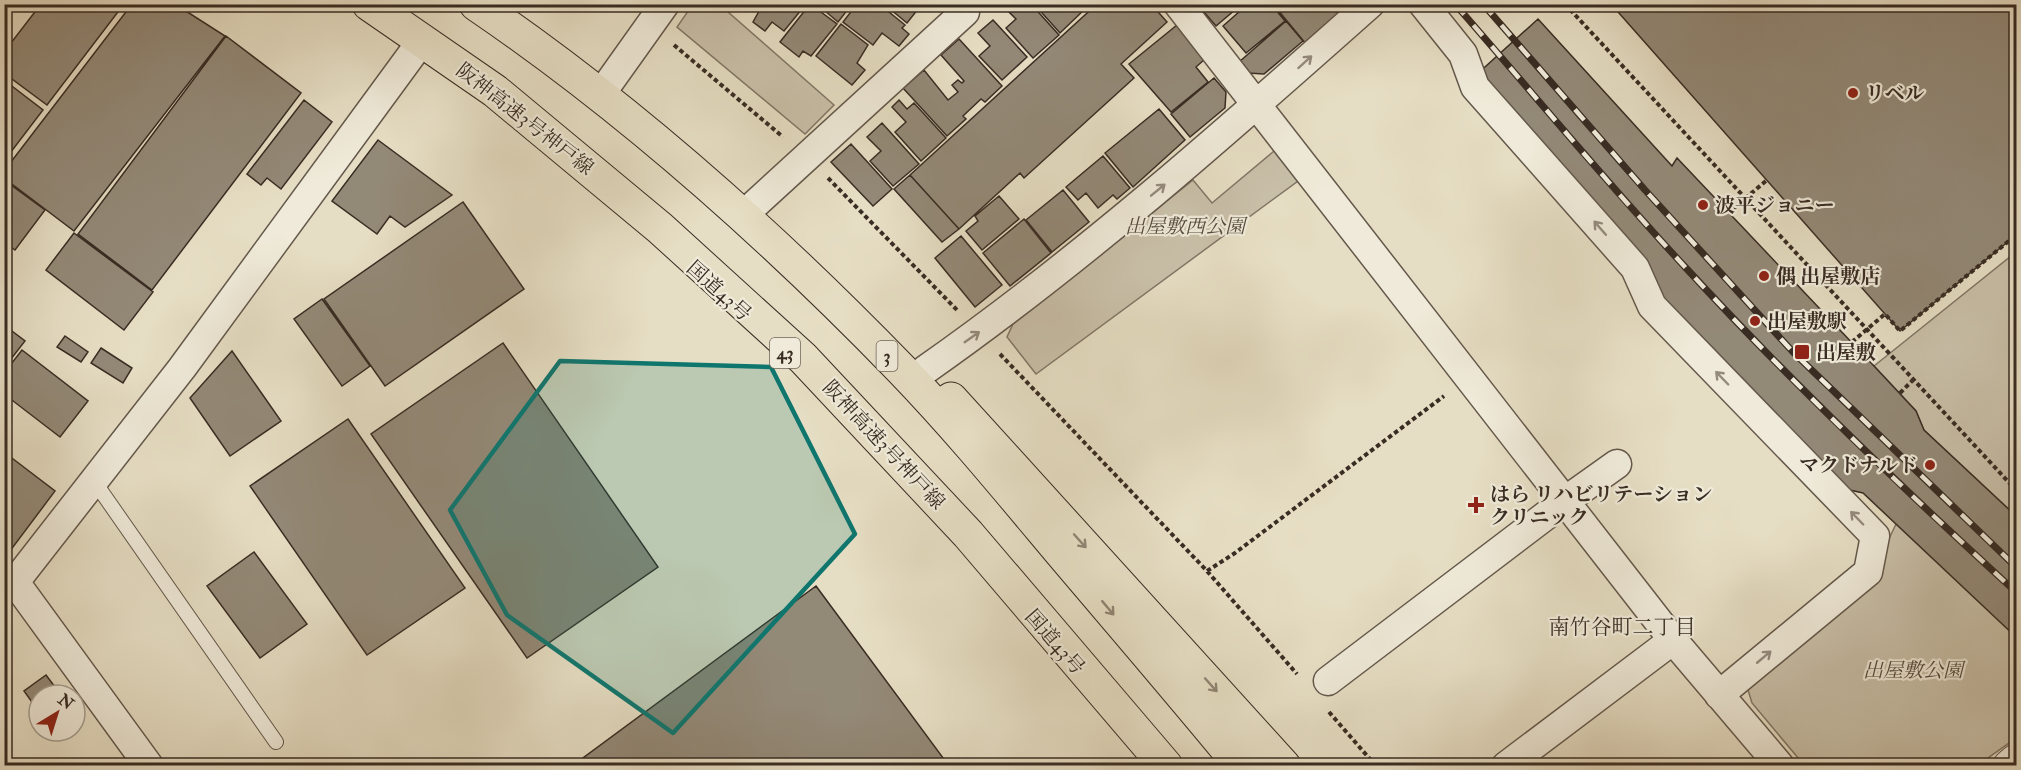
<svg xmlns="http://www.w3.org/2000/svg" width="2021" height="770" font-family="'IM FELL Double Pica','Noto Serif JP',serif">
<rect width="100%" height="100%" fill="#e6dec4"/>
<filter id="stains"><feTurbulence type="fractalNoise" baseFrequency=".00333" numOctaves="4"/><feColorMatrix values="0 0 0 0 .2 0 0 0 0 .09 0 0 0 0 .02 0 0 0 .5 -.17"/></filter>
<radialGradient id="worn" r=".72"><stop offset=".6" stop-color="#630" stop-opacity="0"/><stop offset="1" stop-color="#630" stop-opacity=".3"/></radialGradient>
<path fill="#c9c0a9" stroke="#817666" stroke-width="1.5" d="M693,4L720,5L834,105L805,134L677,27Z
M1274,151L1298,181L1036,374L1007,337L1013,324L1193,180L1212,203Z
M2016,252V516L1924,430L1916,411L1874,366Z
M1897,522L2016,636V738L1978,765H1804L1752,703L1748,690L1765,670L1885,547Z"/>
<path fill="#938977" stroke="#392c23" stroke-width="1.5" d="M41,4H124L47,105L4,73V52Z
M132,4H175L225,36L74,231L4,178V171Z
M763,4H806L784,31L772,22L765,31L753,22Z
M810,4L837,24L811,56L803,51L799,57L780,42Z
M817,4H852L838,22Z
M857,4H879L905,25L902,28L909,34L899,46L882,33L873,45L843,22Z
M884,4H922L907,23Z
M1008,4H1031L1059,35L1033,58L1006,28L1016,19L1009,12L1006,6Z
M1034,4H1081L1085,9L1060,33Z
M1097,4H1151L1167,22L1121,64L1134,78L1024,178L1020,173L959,229L910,175Z
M1214,4H1242L1216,26L1204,12Z
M1248,4H1271L1285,21L1246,53L1223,26Z
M1273,4H1329L1341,14L1306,44Z
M1330,4H1348L1336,12Z
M1611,4H2015L2016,235L1900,331Z
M1538,19L1672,166L1677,158L1874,366L1916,411L1924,430L2016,516V637L1863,493L1841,488L1658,300L1475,76Z
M993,20L1027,57L1002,80L979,56L990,46L978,33Z
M1286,21L1303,41L1264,74L1248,73L1239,62Z
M841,24L868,45L857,63L865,70L852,85L816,56Z
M1177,25L1205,59L1196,67L1208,82L1171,112L1129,64Z
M226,36L301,93L152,290L78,234Z
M959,39L1002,86L985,102L981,99L963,116L966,119L947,136L903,88L924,70L948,100L958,92L952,85L958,80L962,83L964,81L941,55Z
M1214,78L1226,92L1225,108L1190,137L1171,114Z
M4,80L43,110L4,161Z
M304,100L332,122L281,189L267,178L261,185L247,174Z
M899,100L907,109L914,103L946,138L921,161L895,132L906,122L892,107Z
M1159,109L1185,140L1133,187L1105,153Z
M882,123L919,164L893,186L870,161L881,151L867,137Z
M378,140L452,195L405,227L390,216L377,234L332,201Z
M851,144L892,189L873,206L831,162Z
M1103,156L1130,188L1117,199L1113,195L1098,208L1086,193L1078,200L1066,187Z
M910,175L959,229L942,242L894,189Z
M4,180L45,210L15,250L4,242Z
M1063,190L1089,222L1052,252L1026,220Z
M999,196L1019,219L982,250L966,231L978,221L975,216Z
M463,202L524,289L385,386L324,299Z
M1024,219L1051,253L1010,286L983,253Z
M74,233L153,292L124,330L46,270Z
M961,236L1002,285L975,307L935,258Z
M322,299L370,366L342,386L294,319Z
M4,325L25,341L4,368Z
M65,336L88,352L81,362L57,347Z
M503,343L658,567L527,658L371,434Z
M101,348L132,368L123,383L91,363Z
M22,350L88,401L60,437L4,394V373Z
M232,351L281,421L230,456L190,398Z
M348,419L465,588L367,655L250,486Z
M4,452L55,491L10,551L4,546Z
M254,552L307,624L260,658L207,586Z
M816,586L949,766H572Z
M46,675L61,695H39V712L24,691Z
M53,731H65L58,737Z"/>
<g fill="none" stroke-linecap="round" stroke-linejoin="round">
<defs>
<path id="service" d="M94,481L276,742"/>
<path id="minor" d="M1178,4L1673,640L1780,766
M1423,4L1463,54L1475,87L1635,268L1652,306L1875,536L1868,572L1719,695
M608,84L665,4
M753,206L965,12L958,4
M925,370C1082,260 1226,132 1370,4
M1328,681L1565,501L1617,464
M149,766L15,582L182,368L418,46
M1506,766L1673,640"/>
<path id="tertiary" d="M2010,766L2016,761"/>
<path id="trunk" d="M951,399L1284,766"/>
<path id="motorway" d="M369,4L495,91L660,228L803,358L968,534L1166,766
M476,4C630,109 771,235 901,369C956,426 1007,488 1058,549C1119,621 1181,693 1241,766"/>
</defs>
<use href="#service" stroke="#64584b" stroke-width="16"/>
<use href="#minor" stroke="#64584b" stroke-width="31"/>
<use href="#tertiary" stroke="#64584b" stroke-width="35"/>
<use href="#trunk" stroke="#392c23" stroke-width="35"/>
<use href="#motorway" stroke="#392c23" stroke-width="35"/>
<path stroke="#392c23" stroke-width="4" stroke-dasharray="4.5 3" stroke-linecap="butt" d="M1565,4L2016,490
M674,45L783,137
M828,178L957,310
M1000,354L1207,571L1297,674
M1900,393L1912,381
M1207,571L1235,553L1444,396
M1329,712L1376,766"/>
<use href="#service" stroke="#efead9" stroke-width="14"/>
<use href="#minor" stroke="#efead9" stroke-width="28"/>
<use href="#tertiary" stroke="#efead9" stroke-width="33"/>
<use href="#trunk" stroke="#e6dec4" stroke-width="33"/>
<use href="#motorway" stroke="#e6dec4" stroke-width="33"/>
<defs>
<path id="rail" d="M1455,4C1532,92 1606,182 1686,268C1790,381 1902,488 2016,592
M1483,4L1645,190L1793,352L2016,567"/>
</defs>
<use href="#rail" stroke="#392c23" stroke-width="7"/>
<use href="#rail" stroke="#efead9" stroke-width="4.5" stroke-dasharray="14" stroke-linecap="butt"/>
<path stroke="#392c23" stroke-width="4" stroke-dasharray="4.5 3" stroke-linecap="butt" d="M1728,213L1767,180
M1852,342L1885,314L1900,331L2016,235"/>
</g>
<defs><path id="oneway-shaft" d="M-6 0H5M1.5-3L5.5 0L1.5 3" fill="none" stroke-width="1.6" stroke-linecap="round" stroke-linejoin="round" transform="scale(1.5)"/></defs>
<g stroke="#948b7e">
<use href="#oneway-shaft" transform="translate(1305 62) rotate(-42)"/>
<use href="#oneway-shaft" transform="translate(1158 190) rotate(-39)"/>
<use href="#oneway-shaft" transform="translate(1600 228) rotate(-131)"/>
<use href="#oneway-shaft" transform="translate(972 337) rotate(-35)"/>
<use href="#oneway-shaft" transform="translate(1722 378) rotate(-134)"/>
<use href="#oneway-shaft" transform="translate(1857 518) rotate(-134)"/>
<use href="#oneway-shaft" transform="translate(1764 657) rotate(-40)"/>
</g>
<g stroke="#908574">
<use href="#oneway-shaft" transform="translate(1080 541) rotate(48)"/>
<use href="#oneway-shaft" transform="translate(1108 608) rotate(50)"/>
<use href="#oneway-shaft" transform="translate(1211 685) rotate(48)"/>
</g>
<path fill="#0f766e" fill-opacity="0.2" stroke="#0f766e" stroke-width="4.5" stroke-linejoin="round" d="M560,361L771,367L855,534L673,733L507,615L450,510Z"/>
<g fill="#8f2418" stroke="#efead9" stroke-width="2">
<circle cx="1853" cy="93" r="6"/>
<circle cx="1703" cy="205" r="6"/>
<circle cx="1764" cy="276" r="6"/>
<circle cx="1755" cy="321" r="6"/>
<rect x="1794" y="344" width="16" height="16" rx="3"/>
<circle cx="1930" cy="465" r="6"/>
<path d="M1473 496h6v6h6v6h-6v6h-6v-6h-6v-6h6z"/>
</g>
<g text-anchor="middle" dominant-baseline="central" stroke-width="4.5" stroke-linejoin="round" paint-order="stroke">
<g fill="#efead9" stroke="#70655a" stroke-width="1.5">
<rect x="770" y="338" width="30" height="30" rx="4.5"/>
<rect x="876.5" y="341" width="21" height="30" rx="4.5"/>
</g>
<g font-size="18" font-weight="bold" fill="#392c23">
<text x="785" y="353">43</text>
<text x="887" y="356">3</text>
</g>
<g font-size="20" font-weight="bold" fill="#392c23" stroke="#efead9" text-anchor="start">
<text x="1865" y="93">リベル</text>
<text x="1715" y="205">波平ジョニー</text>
<text x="1776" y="276">偶 出屋敷店</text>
<text x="1767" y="321">出屋敷駅</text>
<text x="1816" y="352">出屋敷</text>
<text x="1918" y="465" text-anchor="end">マクドナルド</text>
<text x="1490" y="494">はら リハビリテーション<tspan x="1490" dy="23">クリニック</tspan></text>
</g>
<g font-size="20" fill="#392c23" stroke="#efead9">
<text transform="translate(525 119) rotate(38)">阪神高速3号神戸線</text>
<text transform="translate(719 291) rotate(42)">国道43号</text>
<text transform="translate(884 445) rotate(47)">阪神高速3号神戸線</text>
<text transform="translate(1055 642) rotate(49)">国道43号</text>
</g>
<g font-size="20" font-style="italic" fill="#564a3e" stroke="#efead9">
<text x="1185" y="226">出屋敷西公園</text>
<text x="1913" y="670">出屋敷公園</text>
</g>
<g font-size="21" fill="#392c23" stroke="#efead9">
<text x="1622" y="627">南竹谷町二丁目</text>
</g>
</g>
<rect width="2021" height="770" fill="none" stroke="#e6dec4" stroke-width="24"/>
<rect x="6" y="6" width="2009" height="758" fill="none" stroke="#392c23" stroke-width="3"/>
<rect x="12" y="12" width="1997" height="746" fill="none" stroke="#392c23" stroke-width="1.5"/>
<g transform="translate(57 713) rotate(38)"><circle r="28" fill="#efead9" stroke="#a69e90" stroke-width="1.5"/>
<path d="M0-4.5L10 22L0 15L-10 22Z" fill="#8f2418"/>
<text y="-9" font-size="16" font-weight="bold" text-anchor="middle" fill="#392c23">N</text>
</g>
<rect width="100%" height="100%" filter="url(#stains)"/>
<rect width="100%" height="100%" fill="url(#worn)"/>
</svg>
